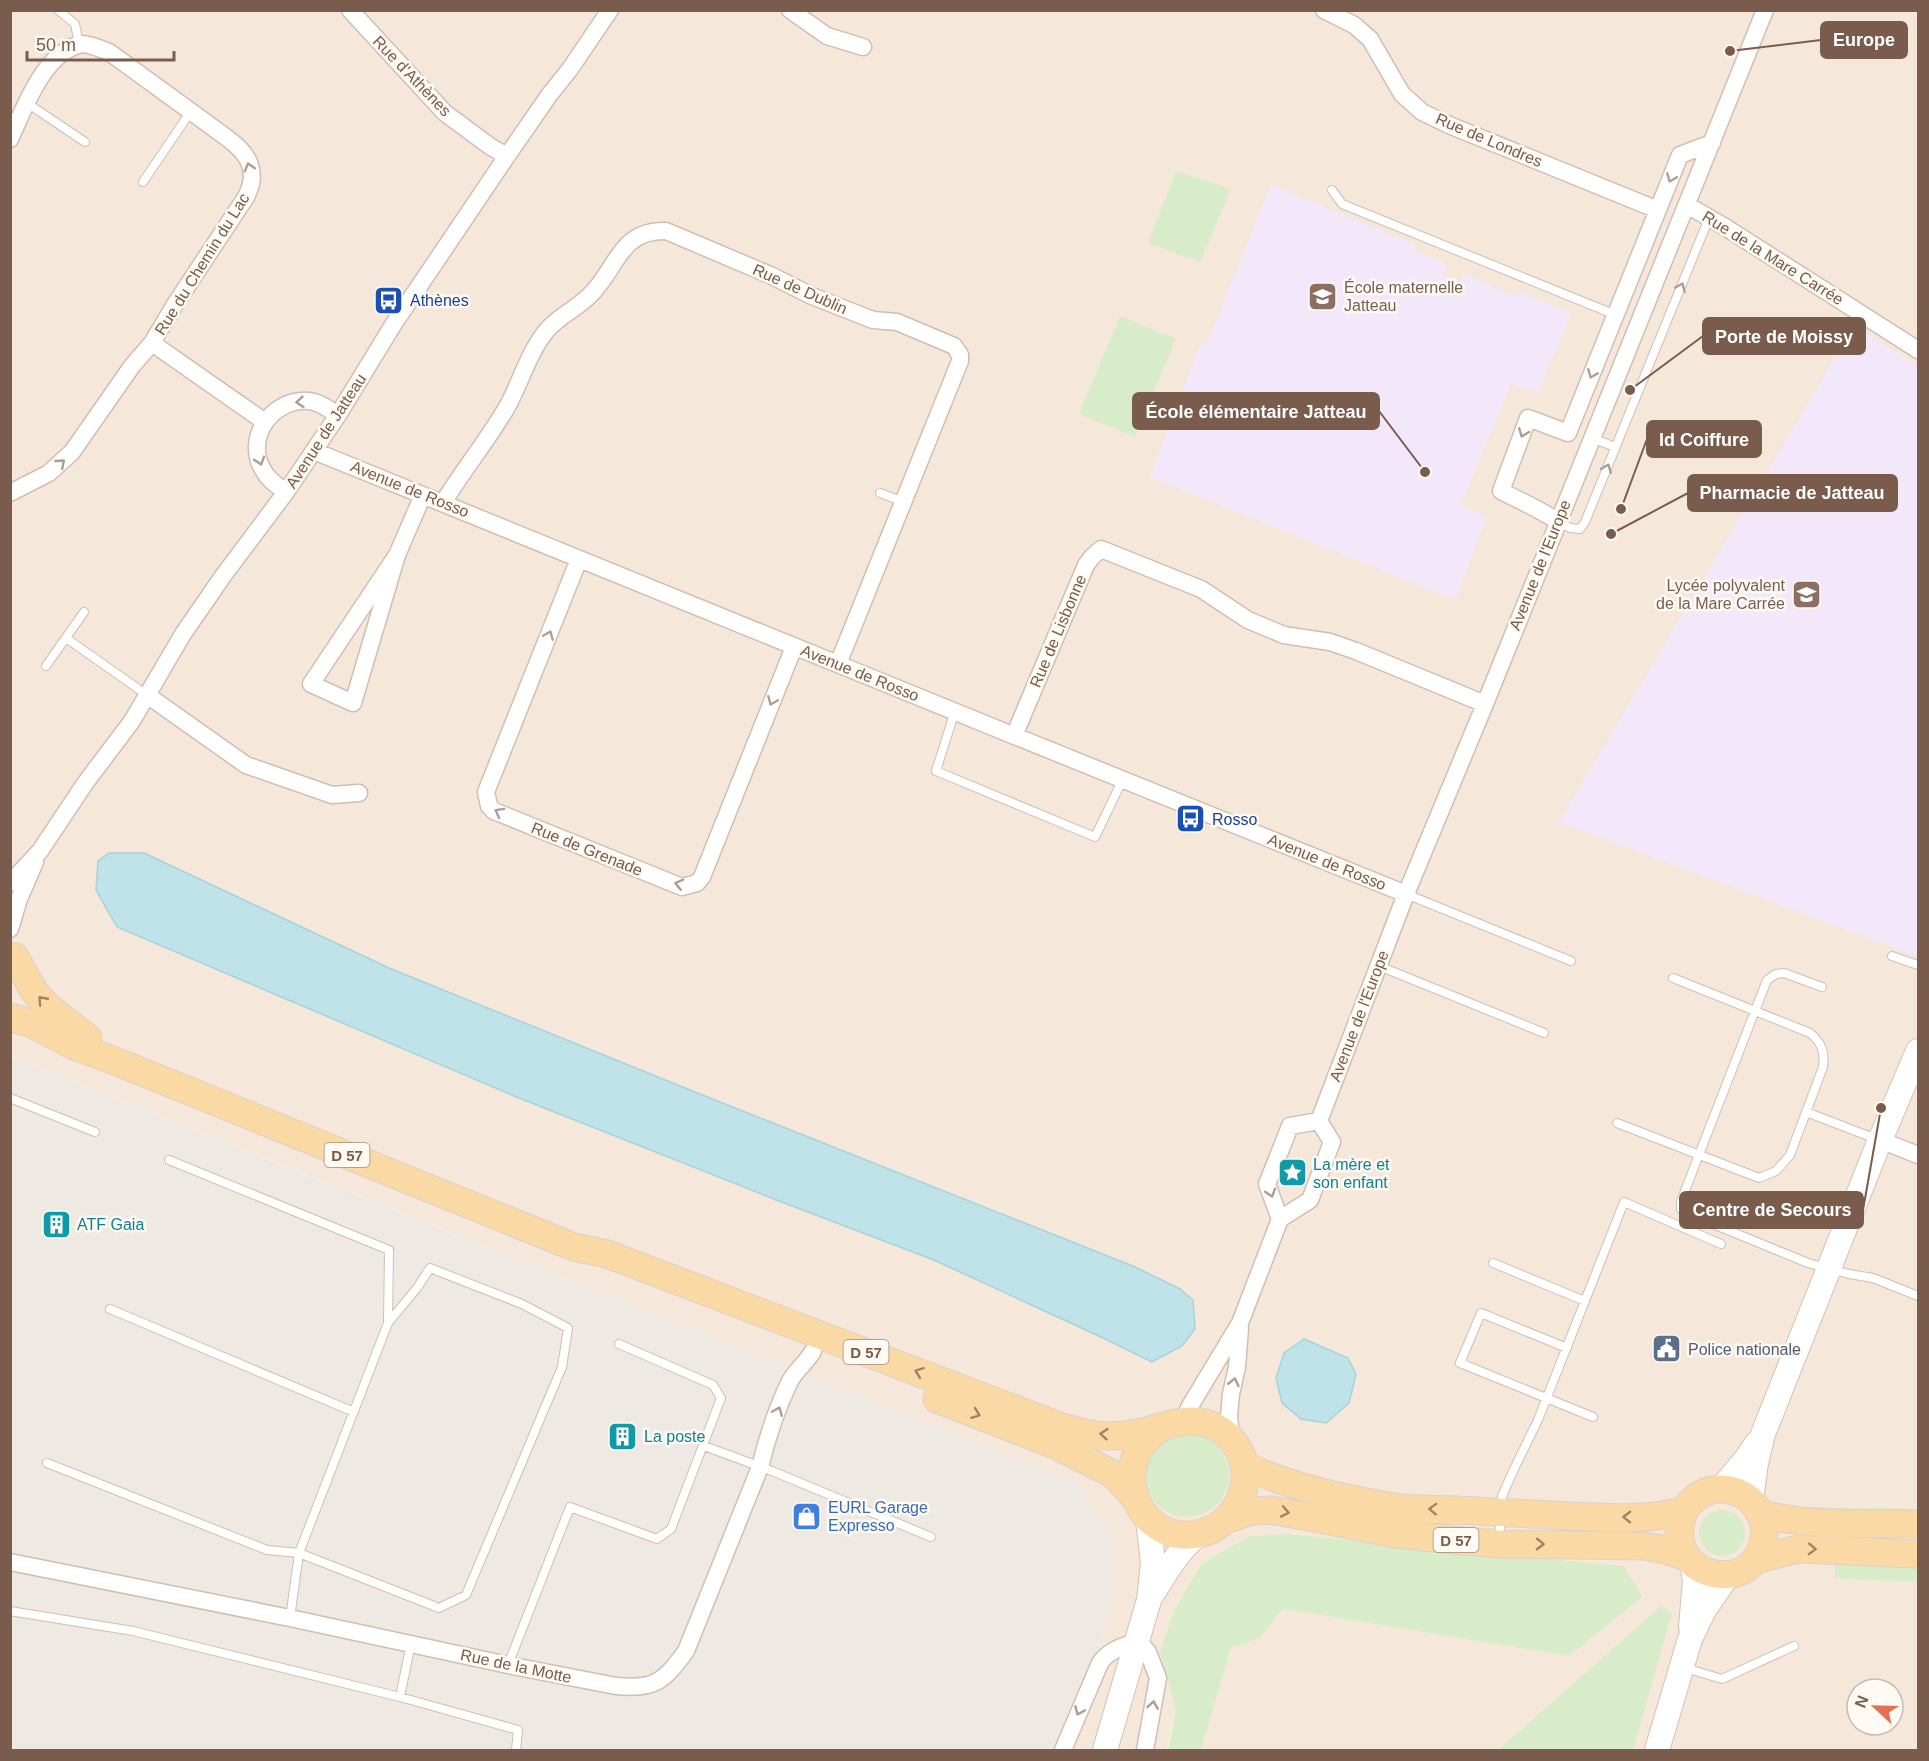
<svg xmlns="http://www.w3.org/2000/svg" width="1929" height="1761" font-family="Arial,sans-serif">
<rect width="100%" height="100%" fill="#fdf6ec"/>
<path fill="#f5e8da" fill-rule="evenodd" d="M10,11H1918V1750H1201L1231,1648L1260,1638L1283,1609L1569,1656L1624,1566L1288,1534L1250,1536L1201,1564L1174,1611L1160,1651L1176,1710L1167,1750H1055L1097,1654L1114,1596L1079,1485L11,1056ZM1857,1689H1893V1725H1857Z"/>
<path fill="#efe9e4" d="M10,1056L1079,1485L1114,1543V1596L1097,1654L1055,1750H11Z"/>
<path fill="#f3e8fa" d="M1271,185L1414,244V251L1447,264L1443,275L1461,282L1464,274L1513,296L1518,292L1571,313L1538,393L1511,383L1461,505L1487,516L1455,600L1150,477L1201,343L1206,345Z
M1854,326L1918,366V957L1559,822Z"/>
<path fill="#d8ecc9" d="M1176,171L1231,189L1200,262L1148,243Z
M1120,316L1176,339L1135,437L1079,414Z
M1145 1475a42 42 0 1 1 84 0a42 42 0 1 1-84 0Z
M1804,1507L1918,1509V1516L1804,1514Z
M1699 1533a23 23 0 1 1 46 0a23 23 0 1 1-46 0Z
M1288,1534L1624,1566L1642,1597L1569,1656L1283,1609L1260,1638L1231,1648L1201,1750H1168L1176,1710L1160,1651L1174,1611L1201,1564L1250,1536Z
M1918,1563V1582L1835,1578V1565Z
M1661,1606L1672,1613L1633,1750H1498Z"/>
<path fill="#bfe3e8" stroke="#a5d3da" stroke-width="1.5" d="M109,853H144L389,968L690,1090L1135,1267L1180,1289L1193,1300L1195,1329L1182,1346L1152,1362L1101,1337L934,1260L779,1201L514,1096L117,927L96,890L98,861Z
M1304,1339L1348,1358L1356,1374L1349,1403L1326,1423L1301,1419L1282,1403L1276,1378L1284,1353Z"/>
<g fill="none" stroke-linecap="round" stroke-linejoin="round">
<defs>
<path id="lane" d="M58,10L75,24L79,44
M27,103L85,142
M143,182L191,111
M1332,190L1342,204L1616,315
M1592,438L1615,447
M880,493L904,502
M1558,521L1570,528L1580,529L1585,522L1709,218
M66,638L147,695
M46,666L84,612
M955,711L936,771L1095,837L1123,779
M1406,894L1571,961
M1892,956L1918,965
M1379,966L1544,1033
M1822,987L1784,973L1776,974L1767,980L1681,1201V1209L1686,1213L1808,1263L1849,1274L1873,1278L1918,1296
M10,1098L95,1132
M1806,1112L1879,1140
M1617,1123L1759,1178L1776,1171L1790,1155L1823,1067C1825,1052 1822,1043 1810,1033L1673,978
M169,1160L389,1250L388,1323
M1493,1263L1585,1301
M110,1309L354,1412
M1567,1348L1481,1313L1460,1363L1593,1417
M704,1446L772,1471L931,1537
M47,1463L267,1550L299,1553L439,1608L466,1595L562,1367L568,1328L522,1304L430,1268L417,1288L388,1323L299,1553L290,1618
M1499,1540L1502,1496L1515,1467L1538,1420L1624,1202L1721,1244
M10,1611L133,1631L400,1697L518,1730L516,1750
M508,1665L570,1507L657,1539L671,1529L721,1398L713,1385L619,1344
M1682,1667L1722,1679L1794,1646
M400,1697L411,1643"/>
<path id="street" d="M350,10L445,113L491,147L507,156
M790,10L827,36L863,47
M1324,10L1354,25L1370,39L1402,94L1422,112L1449,125L1658,210
M10,139C24,109 43,55 78,45C87,42 100,49 109,52C142,76 175,100 208,124C222,135 241,145 249,162C254,175 252,185 246,197L174,306L152,343L132,366L72,452L49,473L10,493
M1687,205L1725,227L1918,350
M152,343L265,422
M314,451L995,728L1406,894
M286,492C278,486 268,480 263,470C244,438 272,398 309,401C320,402 328,409 338,415
M443,503C463,470 488,440 507,407C521,382 528,353 547,330C560,315 580,307 593,292C618,265 621,230 666,231L770,275L812,296L873,320L897,322L954,346L960,355V361L838,664
M1558,521L1535,508L1501,491L1528,418L1568,433L1680,155L1712,143
M397,555L311,684L353,703L397,555L423,495
M579,559L486,792L489,806L494,811L682,887L697,883L702,877L794,647
M147,695L246,765L332,795L359,793
M1014,736L1086,565L1092,557L1101,549L1201,589L1248,620L1284,635L1330,642L1356,651L1485,704
M10,883L40,851L86,782L132,721L183,634L223,576L286,492L338,415L393,325L507,156L550,94L570,69L610,10
M10,929L19,899L35,862
M1319,1121L1406,894L1485,704L1765,10
M1880,1140L1918,1155
M1280,1219L1267,1184L1290,1126L1319,1121
M1183,1421L1190,1406L1240,1323L1280,1219L1310,1200L1332,1142L1319,1121
M1231,1440L1229,1416L1231,1394L1237,1367L1240,1328
M10,1562L290,1618L508,1665L616,1686C655,1690 664,1681 686,1651L760,1467C767,1438 777,1408 790,1381C796,1370 807,1362 813,1351
M1063,1750L1100,1663C1109,1650 1123,1646 1138,1641L1148,1652L1158,1678L1145,1750"/>
<path id="secondary" d="M1721,1489L1747,1458L1757,1443
M1751,1500L1756,1463L1763,1434L1880,1140L1918,1051
M1153,1593C1167,1571 1178,1550 1199,1534
M1691,1627L1695,1580L1692,1564
M1105,1750L1149,1600L1153,1563L1148,1519
M1657,1750L1690,1639L1704,1610L1728,1575"/>
<path id="primary" d="M15,957L34,991L47,1006L88,1038
M10,1017L30,1023L74,1046L120,1063L574,1247L607,1254L1062,1427C1076,1430 1092,1436 1106,1436C1124,1436 1143,1433 1160,1427C1181,1421 1197,1417 1217,1428C1270,1458 1242,1539 1182,1535C1145,1532 1123,1491 1135,1458C1139,1444 1150,1436 1161,1427
M937,1399L1055,1445L1109,1472L1118,1479L1133,1496
M1244,1465C1281,1483 1320,1493 1361,1501C1374,1503 1388,1507 1401,1508C1419,1510 1438,1509 1456,1510C1494,1512 1531,1514 1569,1516C1605,1517 1643,1521 1678,1512C1685,1510 1687,1505 1692,1501C1700,1493 1711,1489 1721,1489C1731,1489 1743,1493 1750,1500C1760,1510 1766,1523 1764,1537C1757,1601 1655,1578 1685,1509
M1760,1513C1804,1527 1872,1523 1918,1524
M1228,1519L1251,1511L1272,1510L1397,1534L1463,1541L1499,1544L1645,1546L1666,1550L1686,1557
M1755,1560L1798,1549L1918,1554"/>
</defs>
<use href="#lane" stroke="#d1beb0" stroke-width="10"/>
<use href="#street" stroke="#d1beb0" stroke-width="19"/>
<use href="#secondary" stroke="#d6c0b0" stroke-width="26"/>
<use href="#primary" stroke="#dad1cd" stroke-width="29"/>
<use href="#lane" stroke="#fff" stroke-width="8"/>
<use href="#street" stroke="#fff" stroke-width="16"/>
<use href="#secondary" stroke="#fff" stroke-width="24"/>
<use href="#primary" stroke="#fbd9a5" stroke-width="27"/>
</g>
<defs><path id="oneway-chevron" d="M-2-3.5L2.5 0L-2 3.5" fill="none" stroke-width="1.6" stroke-linecap="round" stroke-linejoin="round" transform="scale(1.5)"/></defs>
<g stroke="#af9d94">
<use href="#oneway-chevron" transform="translate(249 167) rotate(-107)"/>
<use href="#oneway-chevron" transform="translate(1671 178) rotate(112)"/>
<use href="#oneway-chevron" transform="translate(1681 287) rotate(-67)"/>
<use href="#oneway-chevron" transform="translate(1592 374) rotate(112)"/>
<use href="#oneway-chevron" transform="translate(300 402) rotate(175)"/>
<use href="#oneway-chevron" transform="translate(1523 433) rotate(111)"/>
<use href="#oneway-chevron" transform="translate(260 461) rotate(73)"/>
<use href="#oneway-chevron" transform="translate(61 463) rotate(-41)"/>
<use href="#oneway-chevron" transform="translate(1607 468) rotate(-69)"/>
<use href="#oneway-chevron" transform="translate(549 635) rotate(-68)"/>
<use href="#oneway-chevron" transform="translate(772 701) rotate(112)"/>
<use href="#oneway-chevron" transform="translate(499 812) rotate(-151)"/>
<use href="#oneway-chevron" transform="translate(679 884) rotate(-167)"/>
<use href="#oneway-chevron" transform="translate(1271 1193) rotate(73)"/>
<use href="#oneway-chevron" transform="translate(1234 1382) rotate(-77)"/>
<use href="#oneway-chevron" transform="translate(778 1411) rotate(-68)"/>
<use href="#oneway-chevron" transform="translate(1153 1705) rotate(-81)"/>
<use href="#oneway-chevron" transform="translate(1079 1711) rotate(113)"/>
</g>
<g stroke="#a18267">
<use href="#oneway-chevron" transform="translate(42 1000) rotate(-132)"/>
<use href="#oneway-chevron" transform="translate(919 1372) rotate(-159)"/>
<use href="#oneway-chevron" transform="translate(976 1414) rotate(21)"/>
<use href="#oneway-chevron" transform="translate(1104 1434) rotate(-175)"/>
<use href="#oneway-chevron" transform="translate(1433 1509) rotate(-178)"/>
<use href="#oneway-chevron" transform="translate(1285 1512) rotate(11)"/>
<use href="#oneway-chevron" transform="translate(1627 1517) rotate(-179)"/>
<use href="#oneway-chevron" transform="translate(1540 1544) rotate(1)"/>
<use href="#oneway-chevron" transform="translate(1812 1549) rotate(2)"/>
</g>
<defs>
<symbol id="school-square" viewBox="-11 -11 22 22"><rect x="-9" y="-9" width="18" height="18" rx="4" fill="#8d6e63" stroke="#fffaf3"/><path d="M0-5L7-2L0 1L-7-2ZM-4 1L0 2.5L4 1V4Q0 6-4 4Z" fill="#fff"/></symbol>
<symbol id="bus-square" viewBox="-11 -11 22 22"><rect x="-9" y="-9" width="18" height="18" rx="4" fill="#1a4fb4" stroke="#fffaf3"/><path d="M-5-6H5V4H4V6H2V4H-2V6H-4V4H-5ZM-3.5-4V0h7V-4ZM-3.5 1.2v1.5H-2V1.2ZM2 1.2v1.5H3.5V1.2Z" fill="#fff"/></symbol>
<symbol id="sight-square" viewBox="-11 -11 22 22"><rect x="-9" y="-9" width="18" height="18" rx="4" fill="#0f9aa8" stroke="#fffaf3"/><path d="M0-6L1.8-2.2L6-1.7L2.9 1.2L3.7 5.4L0 3.3L-3.7 5.4L-2.9 1.2L-6-1.7L-1.8-2.2Z" fill="#fff"/></symbol>
<symbol id="building-square" viewBox="-11 -11 22 22"><rect x="-9" y="-9" width="18" height="18" rx="4" fill="#0f9aa8" stroke="#fffaf3"/><path d="M-4-6H4V6H1V3H-1V6H-4ZM-2.5-4.3h1.7v1.8h-1.7ZM.8-4.3h1.7v1.8H.8ZM-2.5-1h1.7V.8h-1.7ZM.8-1h1.7V.8H.8Z" fill="#fff"/></symbol>
<symbol id="civic-square" viewBox="-11 -11 22 22"><rect x="-9" y="-9" width="18" height="18" rx="4" fill="#5c6f8a" stroke="#fffaf3"/><path d="M-.6-6.5H3V-4.5H.6V-3L4-1V1h2V6H-6V1h2V-1L-.6-3ZM-1.2 2.5V6h2.4V2.5Z" fill="#fff"/></symbol>
<symbol id="shop-square" viewBox="-11 -11 22 22"><rect x="-9" y="-9" width="18" height="18" rx="4" fill="#3f7fe0" stroke="#fffaf3"/><path d="M-5-2.5h2.3a2.7 3.5 0 0 1 5.4 0H5L5.5 6h-11ZM-1.5-2.5h3a1.5 2.3 0 0 0-3 0Z" fill="#fff"/></symbol>
</defs>
<g fill-rule="evenodd">
<use href="#school-square" x="1306" y="280" width="33" height="33"/>
<use href="#bus-square" x="372" y="284" width="33" height="33"/>
<use href="#school-square" x="1790" y="578" width="33" height="33"/>
<use href="#bus-square" x="1174" y="802" width="33" height="33"/>
<use href="#sight-square" x="1276" y="1156" width="33" height="33"/>
<use href="#building-square" x="40" y="1208" width="33" height="33"/>
<use href="#civic-square" x="1650" y="1332" width="33" height="33"/>
<use href="#building-square" x="606" y="1420" width="33" height="33"/>
<use href="#shop-square" x="790" y="1500" width="33" height="33"/>
</g>
<g text-anchor="middle" dominant-baseline="central" stroke-width="5" stroke-linejoin="round" paint-order="stroke">
<g fill="#fffaf3" stroke="#a28b7f" stroke-width="1.5">
<rect x="324.5" y="1143" width="45" height="24" rx="4.5"/>
<rect x="843.5" y="1340" width="45" height="24" rx="4.5"/>
<rect x="1433.5" y="1528" width="45" height="24" rx="4.5"/>
</g>
<g font-size="15" font-weight="bold" fill="#7a5c4d">
<text x="347" y="1155">D 57</text>
<text x="866" y="1352">D 57</text>
<text x="1456" y="1540">D 57</text>
</g>
<g font-size="16" fill="#7a5c4d" stroke="#fffaf3">
<text transform="translate(412 76) rotate(46)">Rue d'Athènes</text>
<text transform="translate(1489 140) rotate(23)">Rue de Londres</text>
<text transform="translate(1773 258) rotate(32)">Rue de la Mare Carrée</text>
<text transform="translate(202 264) rotate(-58)">Rue du Chemin du Lac</text>
<text transform="translate(800 289) rotate(24)">Rue de Dublin</text>
<text transform="translate(326 431) rotate(-57)">Avenue de Jatteau</text>
<text transform="translate(410 489) rotate(22)">Avenue de Rosso</text>
<text transform="translate(1540 565) rotate(-68)">Avenue de l'Europe</text>
<text transform="translate(1058 631) rotate(-67)">Rue de Lisbonne</text>
<text transform="translate(860 673) rotate(22)">Avenue de Rosso</text>
<text transform="translate(587 849) rotate(22)">Rue de Grenade</text>
<text transform="translate(1327 862) rotate(22)">Avenue de Rosso</text>
<text transform="translate(1359 1016) rotate(-69)">Avenue de l'Europe</text>
<text transform="translate(516 1666) rotate(12)">Rue de la Motte</text>
</g>
<g font-size="16" fill="#785e54" stroke="#fffaf3" text-anchor="start">
<text x="1344" y="287">École maternelle<tspan x="1344" dy="18">Jatteau</tspan></text>
<text x="1785" y="585" text-anchor="end">Lycée polyvalent<tspan x="1785" dy="18">de la Mare Carrée</tspan></text>
</g>
<g font-size="16" fill="#164399" stroke="#fffaf3" text-anchor="start">
<text x="410" y="300">Athènes</text>
<text x="1212" y="819">Rosso</text>
</g>
<g font-size="16" fill="#0d838f" stroke="#fffaf3" text-anchor="start">
<text x="1313" y="1164">La mère et<tspan x="1313" dy="18">son enfant</tspan></text>
<text x="77" y="1224">ATF Gaia</text>
<text x="644" y="1436">La poste</text>
</g>
<g font-size="16" fill="#4e5e75" stroke="#fffaf3" text-anchor="start">
<text x="1688" y="1349">Police nationale</text>
</g>
<g font-size="16" fill="#366cbe" stroke="#fffaf3" text-anchor="start">
<text x="828" y="1507">EURL Garage<tspan x="828" dy="18">Expresso</tspan></text>
</g>
</g>
<path fill="none" stroke="#7a5c4d" stroke-width="2" d="M1730 51L1821 40M1630 390L1703 336M1425 472L1379 411M1621 509L1647 439M1611 534L1688 493M1881 1108L1863 1210"/>
<g fill="#7a5c4d" stroke="#fffaf3" stroke-width="2">
<circle cx="1730" cy="51" r="6"/>
<circle cx="1630" cy="390" r="6"/>
<circle cx="1425" cy="472" r="6"/>
<circle cx="1621" cy="509" r="6"/>
<circle cx="1611" cy="534" r="6"/>
<circle cx="1881" cy="1108" r="6"/>
</g>
<g fill="#7a5c4d" stroke="#7a5c4d" stroke-width="2">
<rect x="1821" y="22" width="86" height="36" rx="6"/>
<rect x="1703" y="318" width="162" height="36" rx="6"/>
<rect x="1133" y="393" width="246" height="36" rx="6"/>
<rect x="1647" y="421" width="114" height="36" rx="6"/>
<rect x="1688" y="475" width="209" height="36" rx="6"/>
<rect x="1680" y="1192" width="183" height="36" rx="6"/>
</g>
<g font-size="18" text-anchor="middle" font-weight="bold" fill="#fff">
<text x="1864" y="46">Europe</text>
<text x="1784" y="343">Porte de Moissy</text>
<text x="1256" y="418">École élémentaire Jatteau</text>
<text x="1704" y="446">Id Coiffure</text>
<text x="1792" y="499">Pharmacie de Jatteau</text>
<text x="1772" y="1216">Centre de Secours</text>
</g>
<rect width="1929" height="1761" fill="none" stroke="#7a5c4d" stroke-width="24"/>
<g transform="translate(1875 1707) rotate(292)"><circle r="28" fill="#fffaf3" stroke="#cabbb1" stroke-width="1.5"/>
<path d="M0-4.5L10 22L0 15L-10 22Z" fill="#e76f51"/>
<text y="-9" font-size="16" font-weight="bold" text-anchor="middle" fill="#7a5c4d">N</text>
</g>
<path d="M27 51v9h147v-9" fill="none" stroke="#7a5c4d" stroke-width="3"/>
<text x="36" y="51" font-size="18" fill="#7a5c4d" stroke="#fffaf3" stroke-width="4.5" paint-order="stroke">50 m</text>
</svg>
